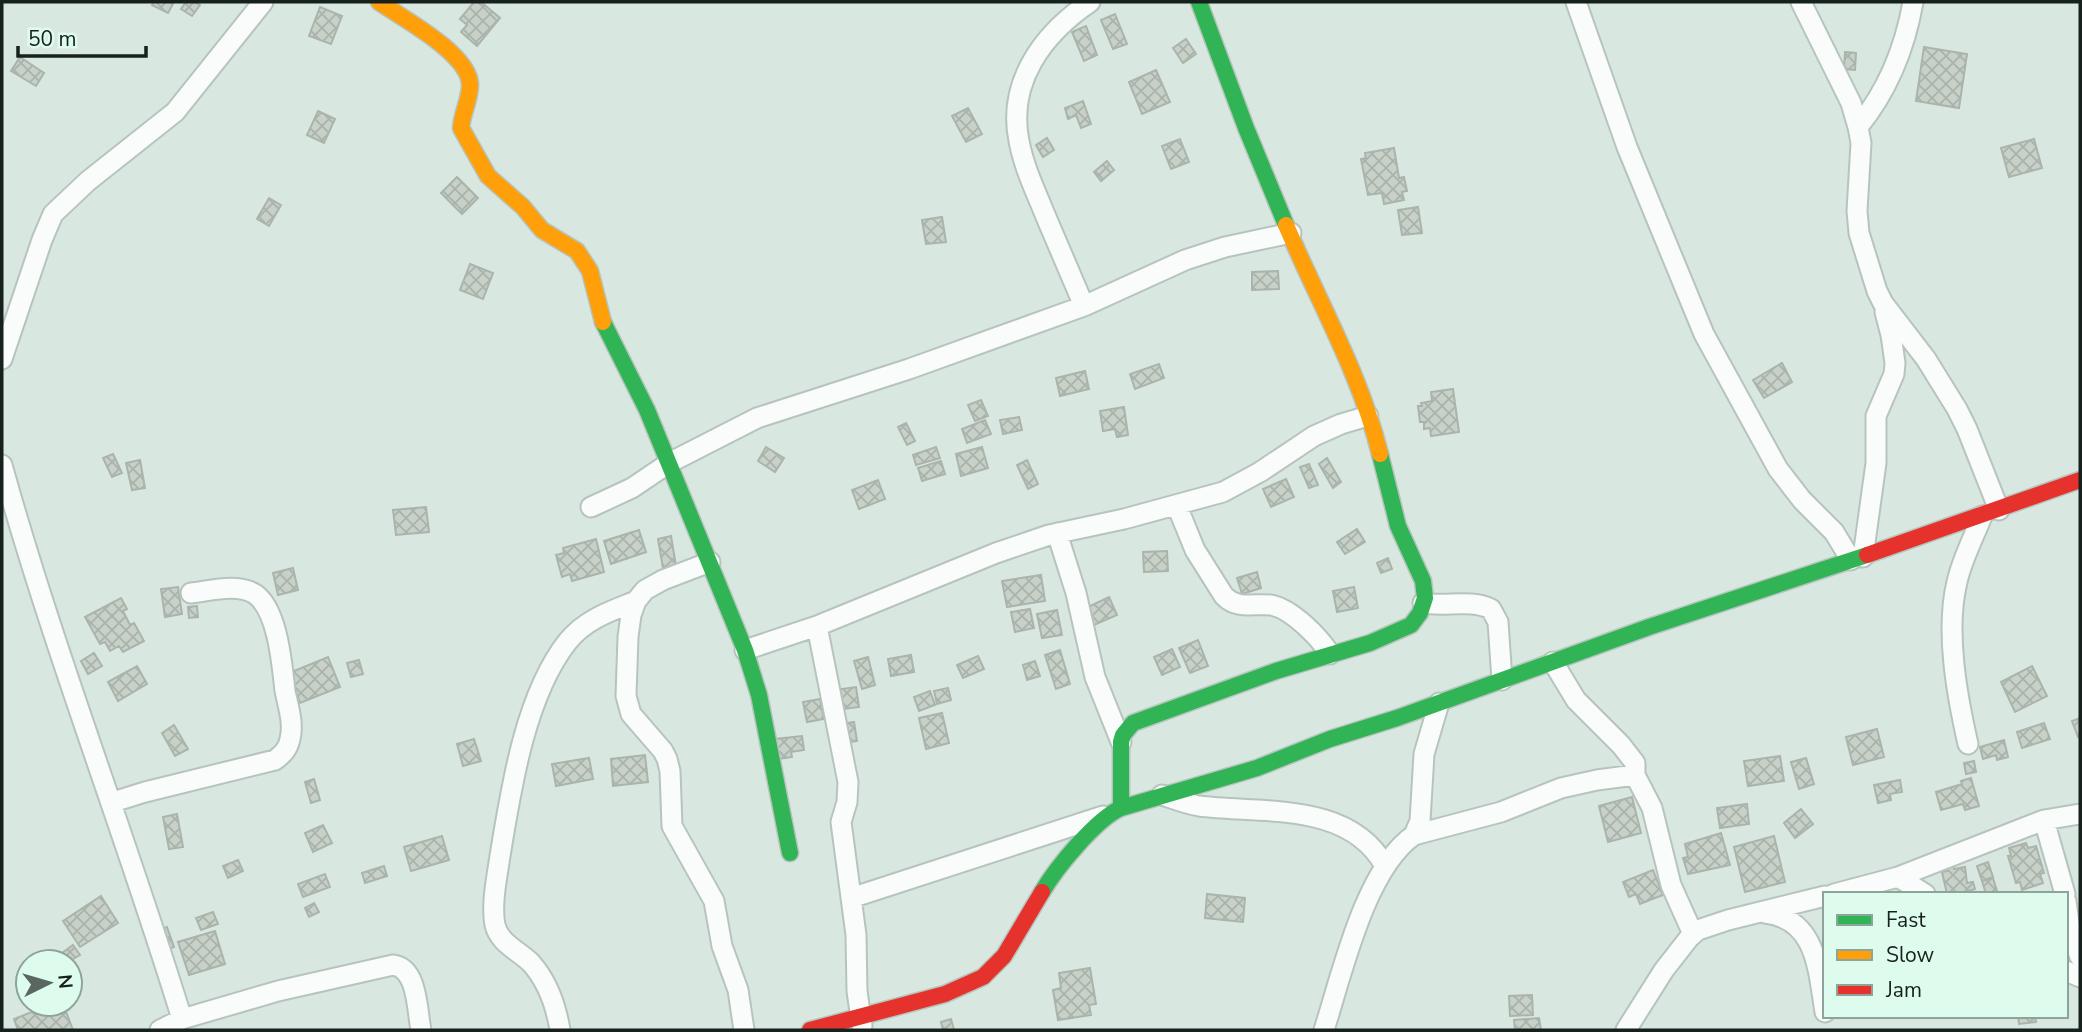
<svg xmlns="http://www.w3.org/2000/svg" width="2082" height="1032" font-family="'Nunito Sans',sans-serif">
<defs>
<pattern id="building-cross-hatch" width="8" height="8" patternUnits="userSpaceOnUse" patternTransform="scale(1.75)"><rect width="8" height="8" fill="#c7d1c8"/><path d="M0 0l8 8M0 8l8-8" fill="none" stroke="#aab3ab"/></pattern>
</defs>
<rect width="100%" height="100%" fill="#d8e8e0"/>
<path fill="url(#building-cross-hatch)" stroke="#aab4ac" stroke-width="2" d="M154,2H174L168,13L152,5Z
M186,2H194L200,5L192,16L181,9Z
M474,2H481L500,18L477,46L461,32L467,25L460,19Z
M320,7L342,16L331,44L309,36Z
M1115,14L1127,44L1113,49L1101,20Z
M1086,26L1097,55L1084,61L1072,32Z
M1186,39L1196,54L1183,63L1173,48Z
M1924,47L1967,54L1959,108L1916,101Z
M1845,52L1856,53L1855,70L1844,69Z
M20,57L44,73L36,86L11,71Z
M1156,70L1170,102L1142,114L1129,82Z
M1083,101L1091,124L1081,128L1076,115L1068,119L1065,108Z
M968,108L982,134L966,142L952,116Z
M318,111L335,119L324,143L307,135Z
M1047,138L1054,150L1043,157L1036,145Z
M1180,139L1189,162L1171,169L1162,146Z
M2034,139L2042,168L2009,177L2001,148Z
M1394,148L1399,178L1404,177L1407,191L1402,192L1404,200L1384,204L1382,193L1368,195L1361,159L1366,158L1365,153Z
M1107,161L1114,170L1101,181L1094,172Z
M457,177L478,198L462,214L441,193Z
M269,198L281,205L269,226L257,219Z
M1418,207L1422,233L1402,235L1398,210Z
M942,217L946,242L926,244L922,220Z
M470,264L493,273L483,299L460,290Z
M1278,271L1279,289L1252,290V272Z
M1782,363L1792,382L1764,398L1753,380Z
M1159,364L1164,378L1135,389L1130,374Z
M1085,371L1089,389L1060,396L1056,378Z
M1453,389L1459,432L1431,436L1430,428L1424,429V422H1420L1418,406H1422L1421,403L1432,401L1431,392Z
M981,400L988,416L975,421L968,405Z
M1124,407L1128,435L1117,437L1115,429L1103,431L1100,411Z
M1019,417L1022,430L1003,434L1000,420Z
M985,420L991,434L967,443L962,429Z
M906,423L915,441L907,445L898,427Z
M766,447L784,458L775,472L758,461Z
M936,447L940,458L916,465L913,455Z
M982,447L988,468L961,476L956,454Z
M113,454L122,473L112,477L103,458Z
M1327,458L1341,482L1333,488L1319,464Z
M140,460L145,488L132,490L126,463Z
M1027,460L1038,484L1028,489L1017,465Z
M941,461L945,474L922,481L918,468Z
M1309,464L1318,485L1309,488L1300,467Z
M1286,479L1294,497L1271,507L1263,489Z
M878,480L885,499L859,509L852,490Z
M426,507L429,532L396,535L393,510Z
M1357,529L1365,542L1345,554L1337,542Z
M639,530L646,552L611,564L604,541Z
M671,536L677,572L664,574L658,539Z
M596,539L604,572L572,581L570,574L562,577L556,555L564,553L563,548Z
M1167,551L1168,571L1144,572L1143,552Z
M1388,558L1392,569L1381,573L1377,563Z
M293,568L298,590L278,595L273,573Z
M1257,572L1261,588L1242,594L1237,578Z
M1041,575L1045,601L1007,607L1002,581Z
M178,587L182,614L165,617L161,589Z
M1354,587L1358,608L1337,612L1333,591Z
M1109,597L1117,615L1094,625L1086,608Z
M121,598L127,609L123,611L130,625L134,623L144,641L123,652L119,646L110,651L105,642L100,644L85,617Z
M197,606L198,617L189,618L188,607Z
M1030,609L1034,628L1015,632L1011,612Z
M1057,610L1062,635L1042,638L1037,614Z
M1198,640L1208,666L1190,673L1179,648Z
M1172,649L1180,667L1162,675L1154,657Z
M1060,650L1070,684L1056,689L1045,655Z
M94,653L102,666L88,674L81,661Z
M911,655L914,672L891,676L888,659Z
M978,656L984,669L963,678L957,665Z
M328,657L340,687L300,703L289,673Z
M868,657L875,685L862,689L854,661Z
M359,660L363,674L351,677L347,663Z
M1035,661L1040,676L1027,680L1023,665Z
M137,666L147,684L118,701L108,682Z
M2032,666L2047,696L2015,712L2001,682Z
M856,687L859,707L837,710L834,690Z
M948,688L951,700L937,704L934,691Z
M930,691L935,705L919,711L914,697Z
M820,699L824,719L807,722L803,702Z
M942,713L949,743L926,749L919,718Z
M2080,718V737H2078L2072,721Z
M854,722L857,741L844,743L841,724Z
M2044,723L2050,739L2022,748L2017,732Z
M174,725L188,749L175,756L162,733Z
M1877,729L1884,757L1853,765L1846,737Z
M802,736L804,750L791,752L792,757L778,759L775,739Z
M474,739L481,761L463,766L457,744Z
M2004,740L2008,757L1997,760L1996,755L1983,759L1980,747Z
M645,755L648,782L613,786L611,759Z
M1780,756L1784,781L1748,786L1744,761Z
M589,758L593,779L556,786L552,764Z
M1806,758L1814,784L1799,789L1791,762Z
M1974,761L1976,772L1966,774L1964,763Z
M1971,778L1979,806L1965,810L1963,804L1941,810L1936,792L1962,784L1961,781Z
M314,779L320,800L311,803L305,782Z
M1900,780L1902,792L1890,794L1891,800L1878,803L1874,785Z
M1632,797L1641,833L1608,842L1599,806Z
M1747,804L1749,824L1720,828L1717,808Z
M1801,809L1813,824L1795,838L1784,823Z
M177,814L183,847L169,849L163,817Z
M323,825L332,843L313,852L305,833Z
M1721,833L1730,865L1688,874L1683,858L1688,857L1685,844Z
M442,836L449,860L411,871L404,847Z
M1774,836L1785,882L1745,892L1734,847Z
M2026,843L2028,848L2036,846L2044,873L2040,874L2043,883L2022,890L2020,882L2016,883L2008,856H2011L2009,848Z
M238,860L243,871L228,878L223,866Z
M1988,862L1993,877L1982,881L1977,866Z
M384,866L387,876L365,883L362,873Z
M1954,866V869L1965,867L1967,883L1973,882L1975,889L1968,891V894H1947L1942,872L1947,871L1946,868Z
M1653,870L1663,895L1640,904L1636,894L1629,897L1623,882Z
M325,874L330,887L303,897L298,884Z
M1993,878L1997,891L1986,894L1982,881Z
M1207,894L1245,898L1243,922L1205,918Z
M101,896L118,923L80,947L63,921Z
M314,903L319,912L309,917L305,908Z
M213,912L218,924L201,930L196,918Z
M167,927L174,947L164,951L156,931Z
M215,931L225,964L189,975L178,942Z
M73,945L80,955L68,962L62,953Z
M1090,968L1096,1004L1089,1005L1091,1015L1058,1020L1053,990L1061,988L1059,973Z
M1532,995L1533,1015L1510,1016L1509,996Z
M52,1004H63L73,1030H18L14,1019Z
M2018,1016H2035L2036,1022L2019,1024Z
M1539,1018L1541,1030H1515L1514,1020Z
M951,1019L954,1030H943L941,1022Z"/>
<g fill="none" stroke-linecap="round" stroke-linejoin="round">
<defs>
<path id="street" d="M1576,2L1627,147L1704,334L1778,469L1802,500L1834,532L1851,560
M1801,2L1851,103L1858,127L1861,143L1857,211L1859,233L1877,291L1883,303L1926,359L1957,409L1967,429L1999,510
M1858,127C1888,90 1905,48 1913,2
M1084,306C1071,276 1059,247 1046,217C1036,192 1024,168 1019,141C1007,82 1043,34 1090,2
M2,359L42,240L53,214L88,181L175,112L263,2
M2,465C54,652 125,833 182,1019
M1177,506L1195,550L1224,596C1238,610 1253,603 1271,605C1292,609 1319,637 1330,654
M591,507L632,488L669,463L757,418L909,369L1084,306L1185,260L1225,247L1291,233
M1057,533L1076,593L1095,677L1121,742
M1863,557L1876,463V416L1894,374L1895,363L1891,335L1885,312
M710,562L663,580L645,590L636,601L631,615L628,637L626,696L631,714L663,751L667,759L670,771L672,826L714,901L722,946L738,990L744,1030
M1423,603C1445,607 1471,599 1491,609L1498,622L1502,680
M817,626L848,782L847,802L841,822L856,935L857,991L862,1026
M745,650L817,626L996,553L1049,535L1124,519L1223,492L1260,472L1314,436L1341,424L1368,416
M1553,662L1576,700L1621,745L1635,763V775L1652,808L1671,885L1693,934
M1968,744C1957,696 1945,631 1957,582C1962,559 1974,537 1982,516
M1162,795C1174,799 1187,804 1199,806C1263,814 1349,801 1385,866
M113,802L145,792L275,760C283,754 288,749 290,739C294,723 288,706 285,691C282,665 278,610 255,594C237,583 210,591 191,593
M2044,820L2065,894
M1414,835L1420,821L1424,754L1439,703
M1898,877L1925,894
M1834,894L1898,877L2044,820L2080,814
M851,898L1103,816
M2066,901L2070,929L2080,957
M1765,913C1817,919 1818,970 1825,1012
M2066,971L2080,977
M160,1030L182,1019L278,991L393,965C418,968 417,1011 421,1030
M560,1030C556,1006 548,982 531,963C519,951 499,943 495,925C491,904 497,877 500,856C511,789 525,695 568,641C586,619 611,611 636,601
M1324,1030C1342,974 1365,869 1414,835L1501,812L1561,788L1597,780L1635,775
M1626,1030L1664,970L1689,938L1698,930L1728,920L1825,896"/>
<path id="fast" d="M1199,2L1246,128L1286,225
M603,322L647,410L745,650L759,695L790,853
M1121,808V742L1123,735L1133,723L1276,671L1370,643L1411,625L1420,613L1425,598L1423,581L1398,526L1380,454
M1042,892C1056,868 1096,819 1121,808L1257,768L1330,739L1397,718L1649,627L1867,555"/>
<path id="slow" d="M379,2C402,18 470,54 470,85C470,100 462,113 461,128L488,176L523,207L542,230L577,251L590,271L603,322
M1286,225C1318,301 1360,373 1380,454"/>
<path id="jam" d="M1867,555L2080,480
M810,1030L945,994L983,977L1004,956L1042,892"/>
</defs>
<use href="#street" stroke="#b7c4bd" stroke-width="23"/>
<use href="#fast" stroke="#b7c4bd" stroke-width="19"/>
<use href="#slow" stroke="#b7c4bd" stroke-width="19"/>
<use href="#jam" stroke="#b7c4bd" stroke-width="19"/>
<use href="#street" stroke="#f9fcfa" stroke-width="19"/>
<use href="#fast" stroke="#30b455" stroke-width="16"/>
<use href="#slow" stroke="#ff9f0a" stroke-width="16"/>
<use href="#jam" stroke="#e5322d" stroke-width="16"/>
</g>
<rect width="2082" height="1032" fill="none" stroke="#16201c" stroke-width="7"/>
<rect x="1823" y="892" width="245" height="126" fill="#defcee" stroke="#8ea49a" stroke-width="2"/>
<rect x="1837" y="915" width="35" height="10" fill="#30b455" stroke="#8ea49a" stroke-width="2"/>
<text x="1886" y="927" font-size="21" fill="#16201c">Fast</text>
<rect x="1837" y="950" width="35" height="10" fill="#ff9f0a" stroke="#8ea49a" stroke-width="2"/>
<text x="1886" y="962" font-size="21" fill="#16201c">Slow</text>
<rect x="1837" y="985" width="35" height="10" fill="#e5322d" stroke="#8ea49a" stroke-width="2"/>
<text x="1886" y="997" font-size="21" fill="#16201c">Jam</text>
<g transform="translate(49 983) rotate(85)"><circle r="33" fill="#defcee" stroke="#8ea49a" stroke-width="2"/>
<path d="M0-5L12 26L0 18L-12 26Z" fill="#5a6661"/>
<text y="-10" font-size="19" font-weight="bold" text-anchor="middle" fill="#16201c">N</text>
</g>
<path d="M18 46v10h128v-10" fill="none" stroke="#16201c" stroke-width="3.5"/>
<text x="28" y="46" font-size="21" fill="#16201c" stroke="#defcee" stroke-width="5" paint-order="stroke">50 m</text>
</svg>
